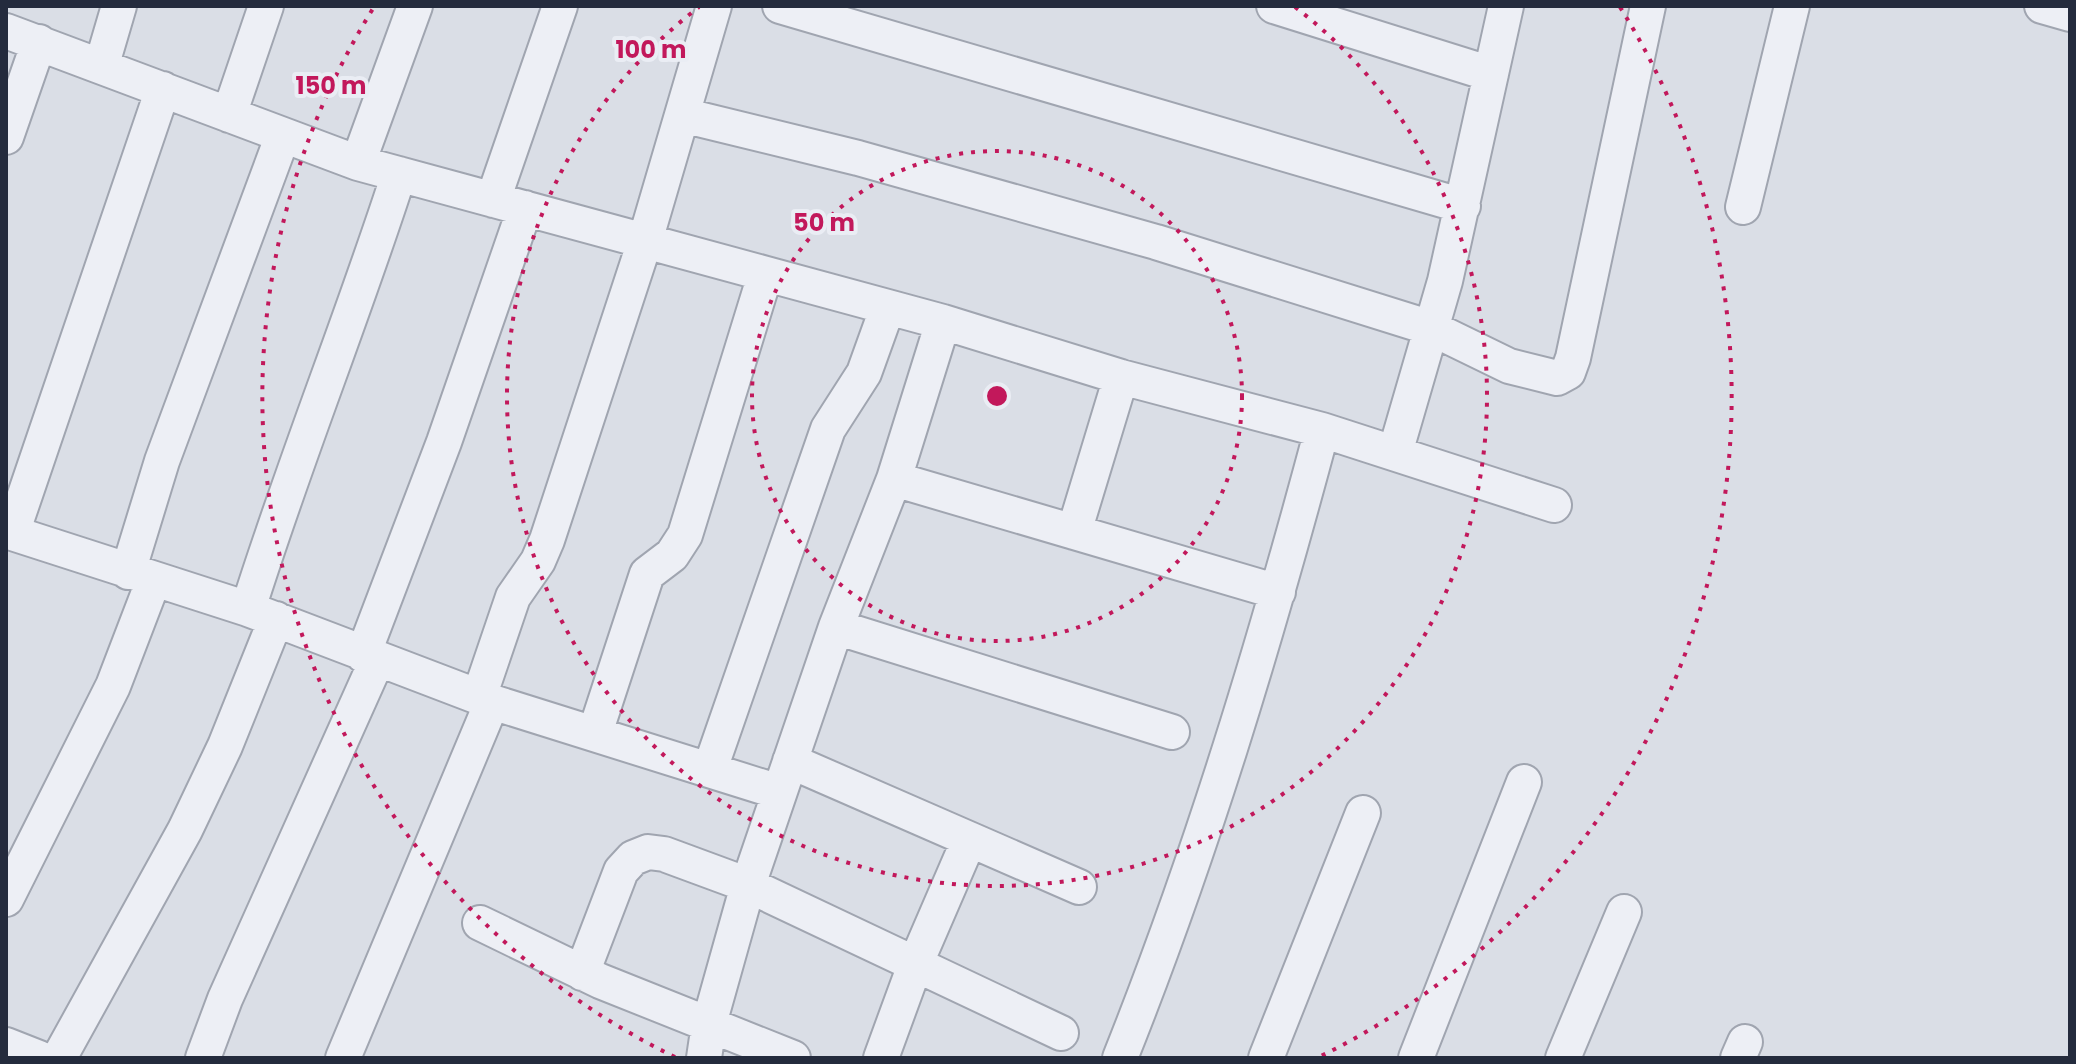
<svg xmlns="http://www.w3.org/2000/svg" width="2076" height="1064" font-family="Poppins,sans-serif">
<rect width="100%" height="100%" fill="#dadee6"/>
<g fill="none" stroke-linecap="round" stroke-linejoin="round">
<defs>
<path id="street" d="M780,6L1463,206
M1274,6L1491,74
M2042,6L2070,14
M6,31L358,163L943,322L1121,377L1322,430L1554,505
M102,64L119,6
M229,115L266,6
M682,115L858,158L1156,242L1431,328L1509,366L1557,378L1568,372L1573,358L1648,6
M6,137L39,42
M358,163L415,6
M493,200L560,6
M1743,207L1792,6
M1395,453L1445,281L1506,6
M894,479L1278,592
M6,531L248,609L492,702L779,792
M1074,532L1121,377
M12,533L163,89
M128,572L162,461L283,135
M248,609C294,462 352,320 399,174
M836,627L1172,732
M363,655L444,442L525,208
M479,697L513,597L538,561L547,540L645,241L714,6
M595,733L647,574L672,555L685,535L765,275
M790,761L1079,887
M710,769L828,429L864,373L887,309
M6,899L113,686L154,579
M480,923L600,981L793,1058
M582,973L621,871L633,858L648,852L664,854L748,885L1061,1033
M6,1045L39,1058
M59,1058L185,830L225,746L276,619
M203,1058L225,999L377,660
M343,1058L492,702
M704,1058L709,1024L748,885L836,627L894,479L943,322
M881,1058L915,965L969,840
M1120,1058C1202,853 1265,643 1322,430
M1266,1058L1363,813
M1416,1058L1524,782
M1563,1058L1624,912
M1738,1058L1745,1042"/>
</defs>
<use href="#street" stroke="#a0a5b0" stroke-width="38"/>
<use href="#street" stroke="#edeff5" stroke-width="34"/>
</g>
<g fill="none" stroke="#c2185b" stroke-width="4" stroke-dasharray="4 8">
<circle cx="997" cy="396" r="245"/>
<path d="M1295 7A490 490 0 1 1 699 7"/>
<path d="M675 1057A735 735 0 0 1 374 7M1620 7A735 735 0 0 1 1319 1057"/>
</g>
<circle cx="997" cy="396" r="12" fill="#c2185b" stroke="#eaedf4" stroke-width="4"/>
<g font-size="24" text-anchor="middle" font-weight="bold" fill="#c2185b" stroke="#eaedf4" stroke-width="8" stroke-linejoin="round" paint-order="stroke">
<text x="651" y="58">100 m</text>
<text x="331" y="94">150 m</text>
<text x="824" y="231">50 m</text>
</g>
<rect width="2076" height="1064" fill="none" stroke="#242b3d" stroke-width="16"/>
</svg>
